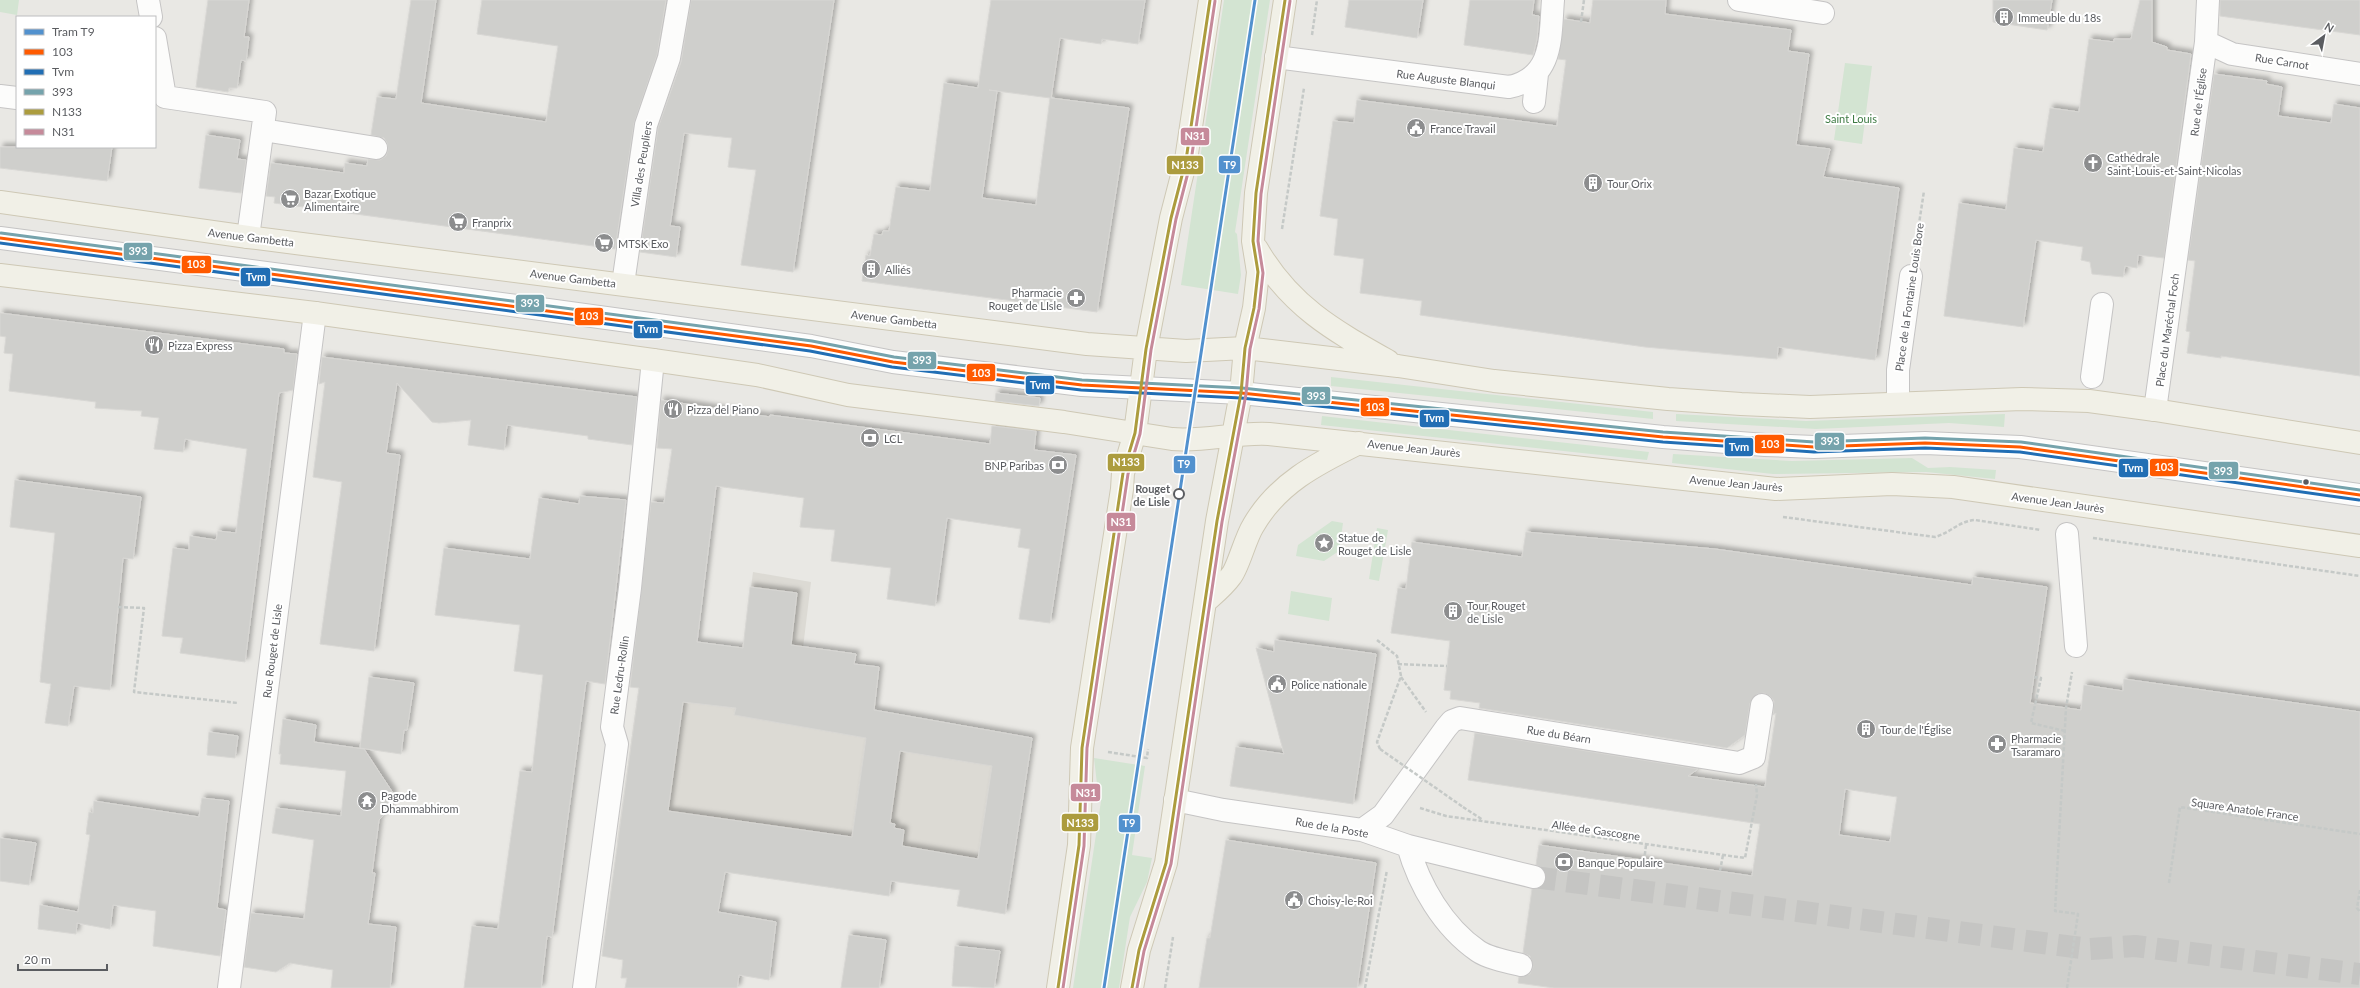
<svg xmlns="http://www.w3.org/2000/svg" width="2360" height="988" font-family="Lato,sans-serif">
<defs>
<filter id="shadow"><feDropShadow dx="3.5" dy="-3.5" stdDeviation="2" flood-color="#0004"/></filter>
</defs>
<rect width="100%" height="100%" fill="#e9e8e4"/>
<path fill="#dcdad4" d="M753,572L811,582L797,697L1032,738L1008,897L617,842L646,636L743,648Z"/>
<path fill="#d3e4d2" d="M0,0H19L17,15L0,12Z
M1224,0H1270L1235,232L1237,234L1241,275L1238,294L1181,285Z
M1845,63L1872,66L1862,144L1834,140Z
M1331,377L1653,412V419L1331,386Z
M1676,414L1806,421L2005,414L2004,427L1949,423L1816,429L1676,421Z
M1322,416L1649,452L1647,460L1321,425Z
M1673,454L1792,461L1912,458L1928,468L1950,467L1996,470L1995,479L1926,472L1773,474L1672,463Z
M1332,521L1343,523L1339,551L1324,561L1296,556L1298,545Z
M1377,528L1388,530L1379,581L1369,579Z
M1291,591L1332,598L1329,621L1288,614Z
M1094,758L1145,766L1132,855L1152,858L1147,882L1130,917L1119,988H1073L1101,801H1099Z"/>
<path fill="#cfcfcc" stroke="#d8d7d4" fill-rule="evenodd" filter="url(#shadow)" d="M208,0H249L244,37H249L246,61L241,60L237,88H229L228,92L196,87Z
M411,0H436L421,103L546,122L558,46L477,34L482,0H666L657,55L634,123L615,249L274,203L275,197L266,196L271,163L344,173L345,163L367,166L368,159L380,160L386,156L388,150L387,143L384,138L371,135L377,97L396,99Z
M691,0H834L793,272L741,265L756,170L728,167L732,138L684,133L670,226L680,227L676,257L640,252L658,128L681,62Z
M991,0H1145L1138,44L1102,39L1101,44L1060,38L1051,98L1129,108L1097,312L862,281L866,255L870,256L874,234L882,235L883,231H889L896,187L930,191L944,83L978,88ZM989,90L1050,98L1036,205L982,198L997,91Z
M1349,0H1423L1417,38L1345,27Z
M1470,0H1534L1532,15L1539,16L1537,39L1533,55L1464,45Z
M1593,0H1666L1665,14L1791,30L1788,51L1809,54L1796,145L1830,149L1823,177L1899,188L1875,360L1778,347L1777,359L1645,347L1420,315L1422,301L1360,293L1364,259L1334,255L1338,219L1320,216L1333,121L1354,123L1357,100L1557,126L1566,60L1558,59L1564,19L1590,23Z
M1993,0H2052L2047,30L1993,22Z
M2140,0H2152V42L2167,47V50L2191,54L2164,258L2138,255L2137,268L2125,266L2123,277L2092,274L2090,262L2081,260L2083,247L2036,240L2023,327L1944,316L1959,203L2006,210L2014,148L2043,152L2050,108L2079,112L2089,39L2114,42V39H2131Z
M2220,0H2360V35L2220,16Z
M2214,74L2267,81L2266,84L2282,87L2278,116L2331,123L2334,104L2360,108V376L2221,356V358L2187,353L2190,332L2186,331L2195,261L2188,260Z
M206,135L240,140L237,159L246,160L241,193L199,188Z
M0,147H112L107,181L0,168Z
M0,313L284,349V353L297,354L293,390L279,393L245,662L180,653L183,638L162,636L173,548L189,550L190,536L216,540L218,531L236,533L247,449L185,439L183,452L154,449L159,418L141,416L142,411L95,408L96,402L9,391L13,354L4,353L6,337L0,336Z
M322,357L637,397L632,445L588,439V436L507,425L504,450L468,445L471,420L439,423L432,422L397,383L386,453L400,455L374,651L320,644L342,482L313,477L325,382L319,384Z
M996,393L1040,398L1039,406L995,401Z
M661,400L770,417V415L990,444L992,426L1036,431L1034,450L1076,455L1050,623L1019,619L1030,549L1018,547L1021,529L947,518L935,606L887,599L891,568L831,561L835,530L800,527L804,498L716,486L697,642L743,648L750,587L797,593L791,645L856,654L854,664L879,667L874,710L1032,738L1005,914L957,906L960,890L891,881L889,896L725,872L718,912L776,922L769,980L739,975L737,988H625L627,978H621L623,960L602,956L639,688L630,687L651,502L664,503L672,449L657,448ZM683,702L736,708L734,715L866,738L852,837L668,811ZM900,751L992,766L978,859L902,846L904,830L894,828L895,824L890,823Z
M15,480L141,497L133,559L123,558L110,690L74,686L68,726L45,723L51,684L40,682L55,533L10,527Z
M580,496L626,500L605,684L586,681L552,937L547,936L541,988H464L472,926L498,929L520,771L532,772L543,675L514,671L520,625L435,615L444,548L530,559L539,498L579,504Z
M1526,532L1715,549L1972,585L1973,577L2047,587L2030,703L2081,710L2084,685L2123,691L2124,679L2360,712V988H1554L1518,983L1519,977L1530,974L1533,967L1530,956L1523,953L1532,889L1543,886L1546,880L1543,868L1536,865L1539,845L1752,876L1760,824L1468,780L1475,733L1698,769L1688,776L1765,787L1776,713L1773,715L1774,701L1770,696L1764,693L1757,694L1750,703L1745,735L1727,748L1479,708L1480,703L1450,699L1451,691L1444,690L1450,641L1391,633L1398,588L1406,589L1412,542L1522,557ZM1845,789L1897,797L1890,842L1839,835Z
M1275,640L1376,654L1353,804L1230,786L1236,747L1284,754L1256,648L1274,652Z
M369,677L414,683L407,730H404L401,754L360,748Z
M283,719L316,725L314,742L364,749L393,793L390,809L379,820L372,873H375L368,924L396,927L390,988H331L333,970L290,963L276,972L244,967L251,913L304,919L314,840L272,833L276,808L341,816L346,771L280,764L281,754H279Z
M209,732L238,736L235,758L207,755Z
M202,798L229,801L217,908L226,910L220,956L153,946L156,911L113,905L110,929L77,923L76,934L38,929L40,905L78,912L90,835L86,834L89,812L93,813L94,801L199,817Z
M0,838L36,843L29,885L0,881Z
M1226,840L1376,863L1357,988H1199L1207,938H1210Z
M849,935L886,940L879,988H841Z
M955,946L1000,951L994,988L952,986Z"/>
<g fill="none" stroke-linecap="round" stroke-linejoin="round">
<path stroke="#c5c5c3" stroke-width="22" stroke-dasharray="22 11" stroke-linecap="butt" d="M1534,877L2089,949L2135,946L2360,974"/>
<defs>
<path id="minor" d="M148,0L151,17
M1739,0L1823,13
M155,38L165,97L265,112L248,237
M2206,42L2232,54L2360,74
M1276,57L1509,87C1554,78 1550,37 1553,0
M0,96L17,98
M1534,102L1537,74
M263,130L376,148
M0,238L548,310L811,346L893,362L1082,385L1241,393L1663,437L1765,445L1814,447L1925,443L2020,447L2360,495
M623,284L646,125L669,58L679,0
M2092,377L2102,304
M1898,403V370L1911,276
M2155,410L2206,42L2208,0
M2067,534L2076,646
M1175,800L1223,810L1362,830L1408,846L1534,877
M1362,830L1383,815L1446,728L1452,721L1460,718L1739,763L1754,757L1762,705
M1408,846C1419,885 1443,927 1478,951C1488,958 1508,962 1521,965
M229,988L315,313
M584,988L617,744L612,727L630,588L653,360"/>
<path id="major" d="M0,202L248,237L1087,344L1186,351L1245,348L1398,366L1494,381L1668,399L1741,404L1810,407L2022,399L2089,401L2155,410L2360,443
M1257,249C1290,306 1333,330 1388,361
M0,275L315,313L653,360L757,375L848,395L1064,422L1172,439C1204,442 1237,432 1269,434L1776,489L1892,484L1953,487L2360,546
M1205,602C1214,594 1224,586 1231,576C1238,568 1245,539 1253,526C1277,484 1316,464 1359,443
M1058,988L1079,845L1082,748L1122,489L1123,473L1135,433L1146,349L1171,218L1186,160L1210,0
M1132,988L1139,950L1166,863L1217,521L1241,393L1245,348L1254,308L1258,272L1253,241L1256,193L1285,0"/>
</defs>
<use href="#minor" stroke="#c5c4c4" stroke-width="24"/>
<use href="#major" stroke="#cec8b5" stroke-width="24"/>
<path stroke="#c5c9c7" stroke-width="2.5" stroke-dasharray="4 2" stroke-linecap="butt" d="M1581,22L1584,0
M1312,35L1317,0
M1282,229L1304,88
M1915,250L1924,191
M1783,517L1935,537C1950,533 1959,521 1975,520L2041,530
M2093,538L2360,576
M118,607L144,608L134,692L238,703
M1377,640L1397,656L1401,676L1377,742L1380,749
M1398,664L1447,666
M1401,677L1426,712
M2034,677L2041,678L2031,723L2065,731
M1108,752L1147,758L1148,749
M1463,807L1483,820
M1420,808L1446,816L1745,858L1757,795L1756,784
M1644,861L1646,845
M1720,871L1723,855
M2169,883L2180,807L2360,834
M2360,890L2357,908L2360,912
M1165,988L1173,937
M1365,988L1387,870
M2067,988L2078,914L2055,911L2066,708L2072,672"/>
<use href="#minor" stroke="#fcfcfb" stroke-width="22"/>
<use href="#major" stroke="#f1f0e7" stroke-width="22"/>
<path stroke="#c5c9c7" stroke-width="2.5" stroke-dasharray="4 2" stroke-linecap="butt" d="M1380,749L1463,807"/>
<defs>
<path id="bus-1" d="M0,238L811,346L893,362L1082,385L1241,393L1663,437L1814,447L1925,443L2020,447L2360,495"/>
<path id="bus-2" d="M0,243L810,351L892,367L1081,390L1241,398L1663,442L1814,452L1925,448L2020,452L2359,500"/>
<path id="bus-3" d="M1,233L812,341L894,357L1082,380L1242,388L1663,432L1814,442L1925,438L2021,442L2360,490"/>
<path id="bus-4" d="M1058,988L1079,845L1082,748L1123,473L1135,433L1146,349L1171,218L1186,160L1210,0
M1132,988L1139,950L1166,863L1217,521L1241,393L1245,348L1254,308L1258,272L1253,241L1256,193L1285,0"/>
<path id="bus-5" d="M1063,988L1084,846L1087,748L1128,474L1140,434L1151,350L1176,219L1191,161L1215,1
M1137,988L1144,951L1171,864L1222,522L1246,394L1250,349L1259,309L1263,273L1258,241L1261,194L1290,1"/>
</defs>
<use href="#bus-1" stroke="#fff" stroke-width="6"/>
<use href="#bus-2" stroke="#fff" stroke-width="6"/>
<use href="#bus-3" stroke="#fff" stroke-width="6"/>
<use href="#bus-4" stroke="#fff" stroke-width="6"/>
<use href="#bus-5" stroke="#fff" stroke-width="6"/>
<use href="#bus-1" stroke="#ff5a00" stroke-width="3"/>
<use href="#bus-2" stroke="#216eb4" stroke-width="3"/>
<use href="#bus-3" stroke="#75a3ac" stroke-width="3"/>
<use href="#bus-4" stroke="#ac9c3e" stroke-width="3"/>
<use href="#bus-5" stroke="#c68a9a" stroke-width="3"/>
<defs>
<path id="tram-1" d="M1104,988L1255,0"/>
</defs>
<use href="#tram-1" stroke="#fff" stroke-width="6"/>
<use href="#tram-1" stroke="#5291ce" stroke-width="3"/>
</g>
<defs>
<symbol id="building-disc" viewBox="-11 -11 22 22"><circle r="9.5" fill="#8c8d8e" stroke="#fff"/><path d="M-4-6H4V6H1V3H-1V6H-4ZM-2.5-4.3h1.7v1.8h-1.7ZM.8-4.3h1.7v1.8H.8ZM-2.5-1h1.7V.8h-1.7ZM.8-1h1.7V.8H.8Z" fill="#fff"/></symbol>
<symbol id="civic-disc" viewBox="-11 -11 22 22"><circle r="9.5" fill="#8c8d8e" stroke="#fff"/><path d="M-.6-6.5H3V-4.5H.6V-3L4-1V1h2V6H-6V1h2V-1L-.6-3ZM-1.2 2.5V6h2.4V2.5Z" fill="#fff"/></symbol>
<symbol id="church-disc" viewBox="-11 -11 22 22"><circle r="9.5" fill="#8c8d8e" stroke="#fff"/><path d="M-1.2-6h2.4v3.5h3.3v2.4h-3.3V6h-2.4V-.1h-3.3v-2.4h3.3Z" fill="#fff"/></symbol>
<symbol id="supermarket-disc" viewBox="-11 -11 22 22"><circle r="9.5" fill="#8c8d8e" stroke="#fff"/><path d="M-6-5.5h2.5l.6 2H6L4.5 2H-2.5L-4.4-4H-6ZM-1.5 3.2a1.3 1.3 0 1 0 .1 0ZM3 3.2a1.3 1.3 0 1 0 .1 0Z" fill="#fff"/></symbol>
<symbol id="pharmacy-disc" viewBox="-11 -11 22 22"><circle r="9.5" fill="#8c8d8e" stroke="#fff"/><path d="M-2-6h4v4h4v4h-4v4h-4v-4h-4v-4h4Z" fill="#fff"/></symbol>
<symbol id="restaurant-disc" viewBox="-11 -11 22 22"><circle r="9.5" fill="#8c8d8e" stroke="#fff"/><path d="M-5-6h1v4h1v-4h1v4h1v-4h1v5L-1.5 .5V6h-2V.5L-5-1ZM5-6V6H3V1.5H1.5Q1.5-4 5-6Z" fill="#fff"/></symbol>
<symbol id="bank-disc" viewBox="-11 -11 22 22"><circle r="9.5" fill="#8c8d8e" stroke="#fff"/><path d="M-6-4H6V4H-6ZM0-2.3a2.3 2.3 0 1 0 0 4.6a2.3 2.3 0 1 0 0-4.6Z" fill="#fff"/></symbol>
<symbol id="sight-disc" viewBox="-11 -11 22 22"><circle r="9.5" fill="#8c8d8e" stroke="#fff"/><path d="M0-6L1.8-2.2L6-1.7L2.9 1.2L3.7 5.4L0 3.3L-3.7 5.4L-2.9 1.2L-6-1.7L-1.8-2.2Z" fill="#fff"/></symbol>
<symbol id="temple-disc" viewBox="-11 -11 22 22"><circle r="9.5" fill="#8c8d8e" stroke="#fff"/><path d="M0-6L5-2H3V0L6.5 2.5H4V6H1.5V3h-3V6H-4V2.5H-6.5L-3 0V-2H-5Z" fill="#fff"/></symbol>
</defs>
<g fill-rule="evenodd">
<use href="#building-disc" x="1993" y="6" width="22" height="22"/>
<use href="#civic-disc" x="1405" y="117" width="22" height="22"/>
<use href="#church-disc" x="2082" y="152" width="22" height="22"/>
<use href="#building-disc" x="1582" y="172" width="22" height="22"/>
<use href="#supermarket-disc" x="279" y="188" width="22" height="22"/>
<use href="#supermarket-disc" x="447" y="211" width="22" height="22"/>
<use href="#supermarket-disc" x="593" y="232" width="22" height="22"/>
<use href="#building-disc" x="860" y="258" width="22" height="22"/>
<use href="#pharmacy-disc" x="1065" y="287" width="22" height="22"/>
<use href="#restaurant-disc" x="143" y="334" width="22" height="22"/>
<use href="#restaurant-disc" x="662" y="398" width="22" height="22"/>
<use href="#bank-disc" x="859" y="427" width="22" height="22"/>
<use href="#bank-disc" x="1047" y="454" width="22" height="22"/>
<use href="#sight-disc" x="1313" y="532" width="22" height="22"/>
<use href="#building-disc" x="1442" y="600" width="22" height="22"/>
<use href="#civic-disc" x="1266" y="673" width="22" height="22"/>
<use href="#building-disc" x="1855" y="718" width="22" height="22"/>
<use href="#pharmacy-disc" x="1986" y="733" width="22" height="22"/>
<use href="#temple-disc" x="356" y="790" width="22" height="22"/>
<use href="#bank-disc" x="1553" y="851" width="22" height="22"/>
<use href="#civic-disc" x="1283" y="889" width="22" height="22"/>
</g>
<circle fill="#5a5c60" stroke="#fff" stroke-width="1.5" cx="2306" cy="482" r="3.5"/>
<circle fill="#fff" stroke="#5a5c60" stroke-width="2" cx="1179" cy="494" r="5"/>
<g text-anchor="middle" dominant-baseline="central" stroke-width="4" stroke-linejoin="round" paint-order="stroke">
<g font-size="11" fill="#5a5c60" stroke="#fff" text-anchor="start">
<text x="2018" y="17">Immeuble du 18s</text>
<text x="1430" y="128">France Travail</text>
<text x="2107" y="157">Cathédrale<tspan x="2107" dy="13">Saint-Louis-et-Saint-Nicolas</tspan></text>
<text x="1607" y="183">Tour Orix</text>
<text x="304" y="193">Bazar Exotique<tspan x="304" dy="13">Alimentaire</tspan></text>
<text x="472" y="222">Franprix</text>
<text x="618" y="243">MTSK Exo</text>
<text x="885" y="269">Alliés</text>
<text x="1062" y="292" text-anchor="end">Pharmacie<tspan x="1062" dy="13">Rouget de LIsle</tspan></text>
<text x="168" y="345">Pizza Express</text>
<text x="687" y="409">Pizza del Piano</text>
<text x="884" y="438">LCL</text>
<text x="1044" y="465" text-anchor="end">BNP Paribas</text>
<text x="1338" y="537">Statue de<tspan x="1338" dy="13">Rouget de Lisle</tspan></text>
<text x="1467" y="605">Tour Rouget<tspan x="1467" dy="13">de Lisle</tspan></text>
<text x="1291" y="684">Police nationale</text>
<text x="1880" y="729">Tour de l'Église</text>
<text x="2011" y="738">Pharmacie<tspan x="2011" dy="13">Tsaramaro</tspan></text>
<text x="381" y="795">Pagode<tspan x="381" dy="13">Dhammabhirom</tspan></text>
<text x="1578" y="862">Banque Populaire</text>
<text x="1308" y="900">Choisy-le-Roi</text>
</g>
<g font-size="11" fill="#5a5c60" stroke="#fff">
<text transform="translate(2282 61) rotate(9)">Rue Carnot</text>
<text transform="translate(1446 79) rotate(7)">Rue Auguste Blanqui</text>
<text transform="translate(2198 102) rotate(-83)">Rue de l'Église</text>
<text transform="translate(641 164) rotate(-81)">Villa des Peupliers</text>
<text transform="translate(251 237) rotate(7)">Avenue Gambetta</text>
<text transform="translate(573 278) rotate(7)">Avenue Gambetta</text>
<text transform="translate(1909 297) rotate(-82)">Place de la Fontaine Louis Bore</text>
<text transform="translate(894 319) rotate(7)">Avenue Gambetta</text>
<text transform="translate(2167 330) rotate(-82)">Place du Maréchal Foch</text>
<text transform="translate(1414 448) rotate(6)">Avenue Jean Jaurès</text>
<text transform="translate(1736 483) rotate(5)">Avenue Jean Jaurès</text>
<text transform="translate(2058 502) rotate(8)">Avenue Jean Jaurès</text>
<text transform="translate(272 651) rotate(-83)">Rue Rouget de Lisle</text>
<text transform="translate(619 675) rotate(-82)">Rue Ledru-Rollin</text>
<text transform="translate(1559 734) rotate(9)">Rue du Béarn</text>
<text transform="translate(2245 809) rotate(8)">Square Anatole France</text>
<text transform="translate(1332 827) rotate(10)">Rue de la Poste</text>
<text transform="translate(1596 830) rotate(8)">Allée de Gascogne</text>
</g>
<g font-size="11" fill="#3e7b44" stroke="#fff">
<text x="1851" y="118">Saint Louis</text>
</g>
<g font-size="11" font-weight="bold" fill="#5a5c60" stroke="#fff" text-anchor="end">
<text x="1170" y="488">Rouget<tspan x="1170" dy="13">de Lisle</tspan></text>
</g>
</g>
<g stroke="#fff" stroke-width="1.5">
<rect x="1180" y="127" width="30" height="19" rx="4" fill="#c68a9a"/>
<rect x="1218" y="155" width="23" height="19" rx="4" fill="#5291ce"/>
<rect x="1166" y="155" width="38" height="20" rx="4" fill="#ac9c3e"/>
<rect x="123" y="242" width="30" height="19" rx="4" fill="#75a3ac"/>
<rect x="181" y="255" width="31" height="19" rx="4" fill="#ff5a00"/>
<rect x="240" y="267" width="31" height="20" rx="4" fill="#216eb4"/>
<rect x="515" y="294" width="30" height="19" rx="4" fill="#75a3ac"/>
<rect x="574" y="307" width="30" height="19" rx="4" fill="#ff5a00"/>
<rect x="633" y="320" width="30" height="19" rx="4" fill="#216eb4"/>
<rect x="907" y="351" width="30" height="19" rx="4" fill="#75a3ac"/>
<rect x="966" y="363" width="30" height="19" rx="4" fill="#ff5a00"/>
<rect x="1025" y="375" width="30" height="20" rx="4" fill="#216eb4"/>
<rect x="1301" y="386" width="30" height="19" rx="4" fill="#75a3ac"/>
<rect x="1360" y="397" width="30" height="20" rx="4" fill="#ff5a00"/>
<rect x="1419" y="409" width="31" height="19" rx="4" fill="#216eb4"/>
<rect x="1814" y="432" width="31" height="19" rx="4" fill="#75a3ac"/>
<rect x="1754" y="434" width="31" height="20" rx="4" fill="#ff5a00"/>
<rect x="1724" y="437" width="30" height="20" rx="4" fill="#216eb4"/>
<rect x="1107" y="453" width="38" height="19" rx="4" fill="#ac9c3e"/>
<rect x="1173" y="455" width="23" height="19" rx="4" fill="#5291ce"/>
<rect x="2149" y="458" width="30" height="19" rx="4" fill="#ff5a00"/>
<rect x="2118" y="458" width="31" height="20" rx="4" fill="#216eb4"/>
<rect x="2208" y="461" width="31" height="19" rx="4" fill="#75a3ac"/>
<rect x="1106" y="512" width="30" height="20" rx="4" fill="#c68a9a"/>
<rect x="1070" y="783" width="31" height="19" rx="4" fill="#c68a9a"/>
<rect x="1061" y="813" width="38" height="19" rx="4" fill="#ac9c3e"/>
<rect x="1118" y="814" width="23" height="19" rx="4" fill="#5291ce"/>
</g>
<g font-size="11" text-anchor="middle" font-weight="bold" fill="#fff">
<text x="1195" y="140">N31</text>
<text x="1230" y="169">T9</text>
<text x="1185" y="169">N133</text>
<text x="138" y="255">393</text>
<text x="196" y="268">103</text>
<text x="256" y="281">Tvm</text>
<text x="530" y="307">393</text>
<text x="589" y="320">103</text>
<text x="648" y="333">Tvm</text>
<text x="922" y="364">393</text>
<text x="981" y="377">103</text>
<text x="1040" y="389">Tvm</text>
<text x="1316" y="400">393</text>
<text x="1375" y="411">103</text>
<text x="1434" y="422">Tvm</text>
<text x="1830" y="445">393</text>
<text x="1770" y="448">103</text>
<text x="1739" y="451">Tvm</text>
<text x="1126" y="466">N133</text>
<text x="1184" y="468">T9</text>
<text x="2164" y="471">103</text>
<text x="2133" y="472">Tvm</text>
<text x="2223" y="475">393</text>
<text x="1121" y="526">N31</text>
<text x="1086" y="797">N31</text>
<text x="1080" y="827">N133</text>
<text x="1129" y="827">T9</text>
</g>
<rect x="16" y="16" width="140" height="132" fill="#ffffff" stroke="#bdbebf"/>
<rect x="24" y="29" width="20" height="6" fill="#5291ce" stroke="#bdbebf"/>
<text x="52" y="36" font-size="12" fill="#5a5c60">Tram T9</text>
<rect x="24" y="49" width="20" height="6" fill="#ff5a00" stroke="#bdbebf"/>
<text x="52" y="56" font-size="12" fill="#5a5c60">103</text>
<rect x="24" y="69" width="20" height="6" fill="#216eb4" stroke="#bdbebf"/>
<text x="52" y="76" font-size="12" fill="#5a5c60">Tvm</text>
<rect x="24" y="89" width="20" height="6" fill="#75a3ac" stroke="#bdbebf"/>
<text x="52" y="96" font-size="12" fill="#5a5c60">393</text>
<rect x="24" y="109" width="20" height="6" fill="#ac9c3e" stroke="#bdbebf"/>
<text x="52" y="116" font-size="12" fill="#5a5c60">N133</text>
<rect x="24" y="129" width="20" height="6" fill="#c68a9a" stroke="#bdbebf"/>
<text x="52" y="136" font-size="12" fill="#5a5c60">N31</text>
<g transform="translate(2324 36) rotate(32)" stroke="#ffffff" stroke-width="3" paint-order="stroke">
<path d="M0-3L7 15L0 10L-7 15Z" fill="#5a5c60"/>
<text y="-6" font-size="11" font-weight="bold" text-anchor="middle" fill="#5a5c60">N</text>
</g>
<path d="M18 964v6h89v-6" fill="none" stroke="#5a5c60" stroke-width="2"/>
<text x="24" y="964" font-size="12" fill="#5a5c60" stroke="#ffffff" stroke-width="3" paint-order="stroke">20 m</text>
</svg>
